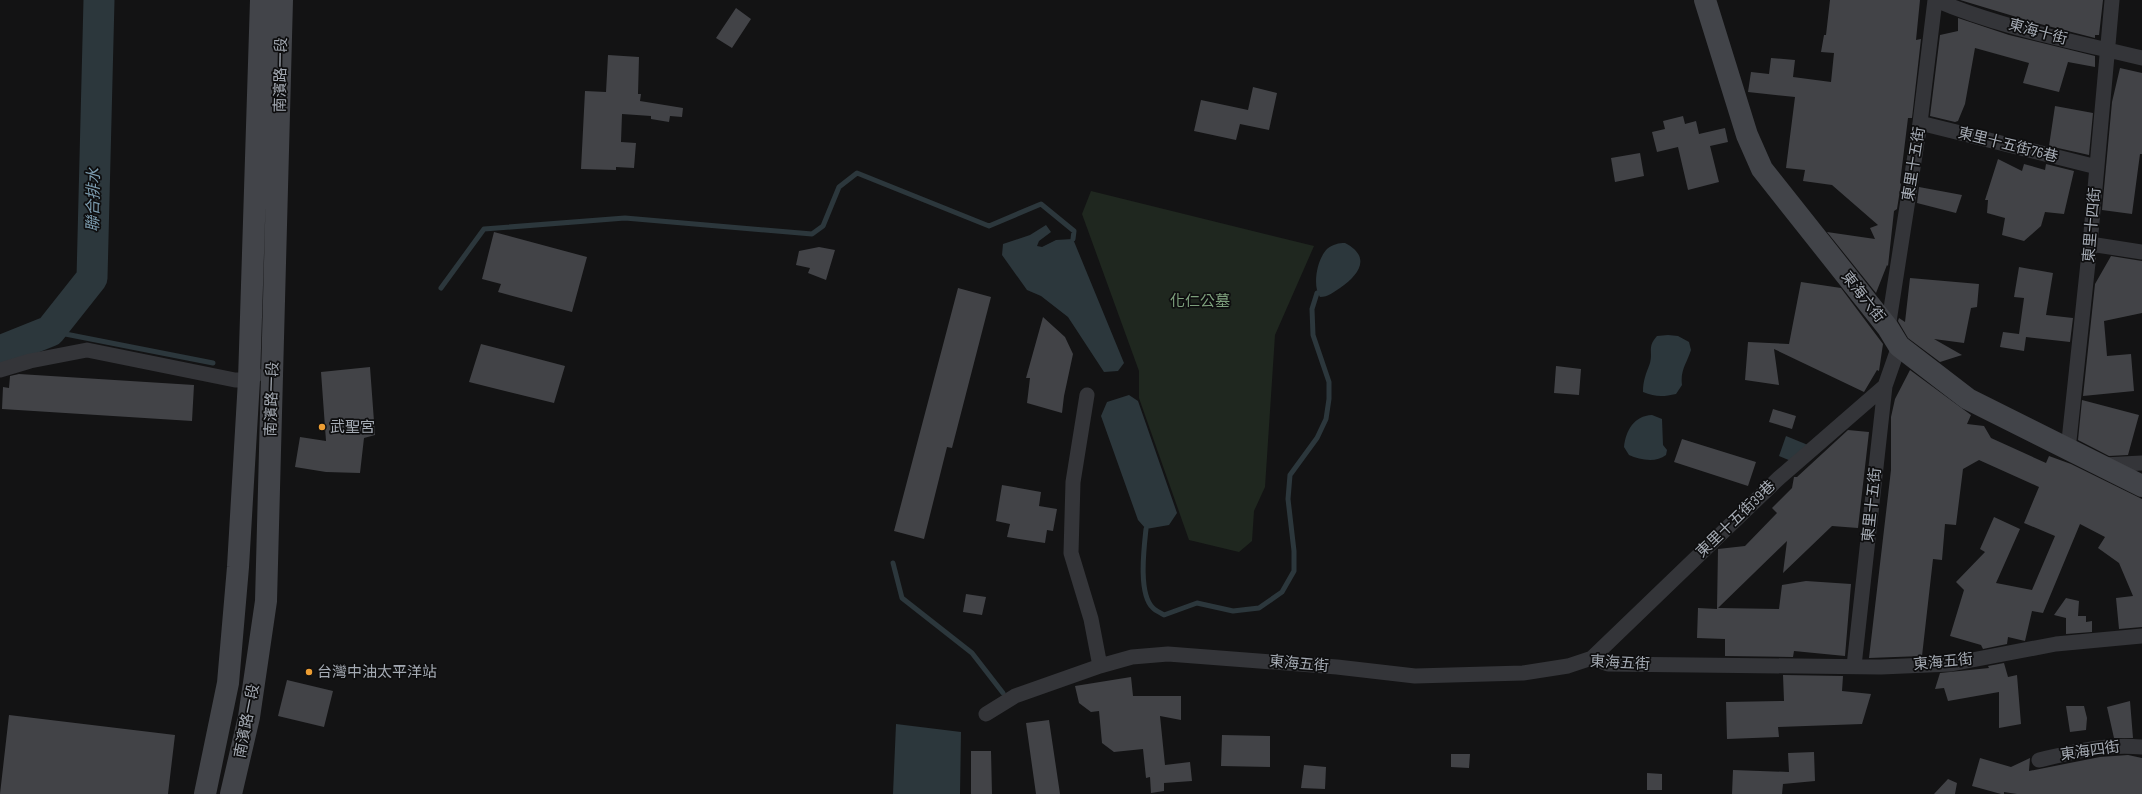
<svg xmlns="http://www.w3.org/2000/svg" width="2142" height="794" font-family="'Sofia Sans Condensed','Noto Sans TC',sans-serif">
<rect width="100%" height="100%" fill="#131314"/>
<path fill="#1f271f" d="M1091,191L1314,246L1275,335L1265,487L1254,511L1252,541L1239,552L1189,540L1139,398V371L1082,214Z"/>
<path fill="#2c373c" d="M1046,225L1051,232L1039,241L1037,246L1042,247L1056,240L1073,239L1124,363L1118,371L1104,372L1068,317L1041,296L1027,290L1002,255L1003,244L1030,235Z
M1345,243C1372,257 1359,275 1340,288C1334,292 1328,297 1320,297C1312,286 1317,259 1327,249C1333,244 1339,243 1345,243Z
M1668,335L1678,336L1689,342L1691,350C1687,363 1680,370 1682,385L1676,394C1663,397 1655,397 1643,392C1643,380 1646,374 1650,363C1653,352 1647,347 1657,336Z
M1129,395L1138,401L1177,513L1169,525L1146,529L1138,520L1101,416L1107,402Z
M1652,415L1662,419L1663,445L1667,450L1666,455C1656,463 1640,460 1629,455L1624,447C1626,430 1634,416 1652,415Z
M1786,436L1808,445L1791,461L1779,456Z
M896,724L961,732L960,794H893Z"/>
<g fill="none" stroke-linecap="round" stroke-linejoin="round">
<path stroke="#2c373c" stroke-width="5" d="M441,288L484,229L625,218L812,234L823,226L839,187L857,173L989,226L1041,204L1074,231L1073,239
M50,331L213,363
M1146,529C1144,548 1138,594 1153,608C1156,611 1161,613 1164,615L1197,603L1233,611L1259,608L1282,592L1294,571V551L1288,499L1290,475L1317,438L1326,419L1329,399V382L1313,335L1312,309L1317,293
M893,563L902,598L972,653L1003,693"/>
<path stroke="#2c373c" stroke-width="31" d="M0,351L50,331L92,278L99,0"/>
</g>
<path fill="#424347" d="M1830,0H1920L1916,40L1921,39L1912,118H1908L1900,183L1901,184L1897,209L1894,211L1888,266L1887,265L1876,293L1827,232L1875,239L1870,228L1878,225L1832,185L1803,181L1805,170L1786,168L1795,97L1748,92L1751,72L1769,74L1771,58L1795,60L1793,77L1831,82L1834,53L1821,52L1824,35H1826Z
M1960,0H2103L2099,35H2095V38L2040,24Z
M736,8L751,19L732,48L716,38Z
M1958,18L2009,35L2095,56V67L2068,62L2059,92L2023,83L2029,63L1975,48L1965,104L1958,121L1955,122L1930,116L1940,35L1958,31Z
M608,55L639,57L638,94H641L640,101L683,108L682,117L670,116L669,122L651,119V116L622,114L621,142L636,143L634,168L616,167V170L581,169L585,91L606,92Z
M2120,68L2142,73V154H2140L2132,214L2102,210L2112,102Z
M1253,87L1277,93L1269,130L1240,124L1236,140L1194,131L1201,100L1248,110Z
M2055,106L2093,113L2089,155L2049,146Z
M1683,116L1685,124L1696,121L1699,134L1725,128L1728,142L1710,146L1719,182L1688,190L1678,147L1657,152L1652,132L1665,129L1663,121Z
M1640,153L1644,176L1615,182L1611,158Z
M1998,159L2022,171L2024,164L2045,170L2046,164L2074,171L2064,214L2045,212L2041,226L2024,241L2002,235L2005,218L1987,213L1988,200H1985Z
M1919,187L1962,195L1956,213L1917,203Z
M494,232L587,257L572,312L498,292L501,284L482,279Z
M819,247L835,250L826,280L808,273L810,268L796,265L799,251Z
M2111,256L2142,261V313L2104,321L2107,356L2131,354L2134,391L2083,396L2095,284Z
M2019,267L2053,273L2046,315L2073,318L2070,342L2026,337L2024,351L2000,347L2003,332L2019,334L2024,298L2014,297Z
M1910,278L1979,284L1977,307L1971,308L1964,343L1934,339L1962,355L1940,362L1908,338L1898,321L1899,318L1905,322Z
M1801,282L1841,288L1883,344L1879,371L1877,370L1864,392L1774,349L1779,385L1745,380L1748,342L1789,344Z
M958,288L991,297L952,448L947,447L924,539L894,531Z
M1043,317L1065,337L1073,354L1064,396L1062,413L1027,403L1030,378H1026Z
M481,344L565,366L554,403L469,382Z
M1556,366L1581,369L1579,395L1554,393Z
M370,367L375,435L364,438L360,473L326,472L295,467L300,437L326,441L321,372Z
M1910,370L1971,415L1967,424L1984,426L1991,438L2046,463L2049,456L2071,464L2142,499V627L2119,629L2116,598L2133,596L2119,563L2098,548L2105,537L2080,524L2043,613L2032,611L2025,641L2008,637L2007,644L1983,649L1981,645L1950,636L1964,590L1956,582L1985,552L1980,549L1994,517L2020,529L1996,583L2032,590L2055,536L2024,523L2039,487L1979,460L1963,469L1956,525L1945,524L1942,560L1933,559L1922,656L1869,658L1891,470V417L1895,399Z
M19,374L194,385L192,421L2,409L3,387L9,388L10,376Z
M2082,400L2139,415L2128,455L2109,456L2078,440Z
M1773,409L1796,416L1792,429L1769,422Z
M1848,430L1869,432L1858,528L1832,526L1783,573L1787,541L1718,608L1779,609L1782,585L1806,581L1851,584L1845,656L1794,651L1793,657L1725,656V639L1697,638L1698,608L1717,609L1718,549L1745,546L1777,513L1772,508L1792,488L1794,477H1797Z
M1682,439L1756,462L1748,486L1674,462Z
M1002,485L1041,492L1039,506L1057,509L1053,531L1047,530L1045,543L1007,537L1010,524L996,521Z
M966,594L986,597L982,615L963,612Z
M2066,598L2079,601L2078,616H2086V622L2092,621V632L2066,634V618L2054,615Z
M2004,663L2008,677L2017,675L2021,724L1999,728V692L1948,701L1944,688L1935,689L1940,673L1989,668L1988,666Z
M1783,675L1843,676L1842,691L1871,694L1862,724L1778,727L1779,737L1727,739L1726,702L1784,701Z
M1131,677L1133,696H1181V720L1160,716L1165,765L1190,762L1192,781L1164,783V791L1151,793L1150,777L1146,778L1143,749L1114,752L1102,743L1099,711L1091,712L1079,703L1075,686Z
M287,680L333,691L324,727L278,716Z
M2130,701L2133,738H2114L2107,707Z
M2066,706H2084L2087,718L2086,730L2070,732Z
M9,715L175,735L168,794H0Z
M1049,720L1060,794H1036L1026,723Z
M1222,735L1270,736V767L1221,766Z
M971,751H991L992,794H971Z
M1814,752L1815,781L1783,784L1782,794H1732L1733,770L1789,772L1788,753Z
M1451,754H1470L1469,768L1451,767Z
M2128,755L2142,758V794H2017L2004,792V794H2001L1972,786L1980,758L2011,767L2030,758L2029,771L2100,757Z
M1304,765L1326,767L1325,789L1301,788Z
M1647,773L1662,774V790H1647Z
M1948,779L1957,783L1955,794H1934Z"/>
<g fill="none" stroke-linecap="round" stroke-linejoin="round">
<path stroke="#343539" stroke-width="15" d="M1936,0C1998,27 2076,42 2142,58
M1920,123L2097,167
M2090,244L2142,252
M1888,328L1920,123L1935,0
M0,370L30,361L87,350L235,380H249L256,375
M1087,395L1073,482L1071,553L1091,619L1100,666
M2068,450L2090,244L2112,0
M2103,465L2142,463
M1592,658L1779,478L1885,386
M1854,666L1885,386L1899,346
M986,714L1015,696L1100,666L1132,657L1168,654L1337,667L1415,676L1523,673L1568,666L1592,658L1608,664L1881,667L1951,664L2056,644L2142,636
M2039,760C2077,751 2103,744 2142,747"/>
<path stroke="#424449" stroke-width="22" d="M1705,0L1747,135L1762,169L1888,328L1899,346L1968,399L2142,486
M205,794L228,683L238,567L249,380L261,0
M231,794L249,717L266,601L282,0"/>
</g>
<g fill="#ec9d33" stroke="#0e0e0f" stroke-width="1.5">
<circle cx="322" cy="427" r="4"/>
<circle cx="309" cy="672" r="4"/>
</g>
<g text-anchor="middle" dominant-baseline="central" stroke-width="3.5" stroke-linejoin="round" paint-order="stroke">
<g font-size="15" fill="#a5abb4" stroke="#0e0e0f">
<text transform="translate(2038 32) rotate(15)">東海十街</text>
<text transform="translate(281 75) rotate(-89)">南濱路一段</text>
<text transform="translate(2008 145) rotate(14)">東里十五街76巷</text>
<text transform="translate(1914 164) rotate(-81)">東里十五街</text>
<text transform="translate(2092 225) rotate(-85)">東里十四街</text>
<text transform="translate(1863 297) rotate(52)">東海六街</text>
<text transform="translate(272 399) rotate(-88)">南濱路一段</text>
<text transform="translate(1872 505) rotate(-84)">東里十五街</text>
<text transform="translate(1736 519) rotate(-44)">東里十五街39巷</text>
<text transform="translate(1943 662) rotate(-6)">東海五街</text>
<text transform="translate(1620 663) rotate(3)">東海五街</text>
<text transform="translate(1299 664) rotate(5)">東海五街</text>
<text transform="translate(247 721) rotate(-79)">南濱路一段</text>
<text transform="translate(2090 751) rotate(-8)">東海四街</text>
</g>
<g font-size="15" fill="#7d9f7c" stroke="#0e0e0f">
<text x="1200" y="301">化仁公墓</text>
</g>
<g font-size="15" fill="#a5abb4" stroke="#0e0e0f" text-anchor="start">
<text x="330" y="427">武聖宮</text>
<text x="317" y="672">台灣中油太平洋站</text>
</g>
<g font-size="16" font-style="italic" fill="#7c9caf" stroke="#0e0e0f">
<text transform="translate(94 200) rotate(-89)">聯合排水</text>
</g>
</g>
</svg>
